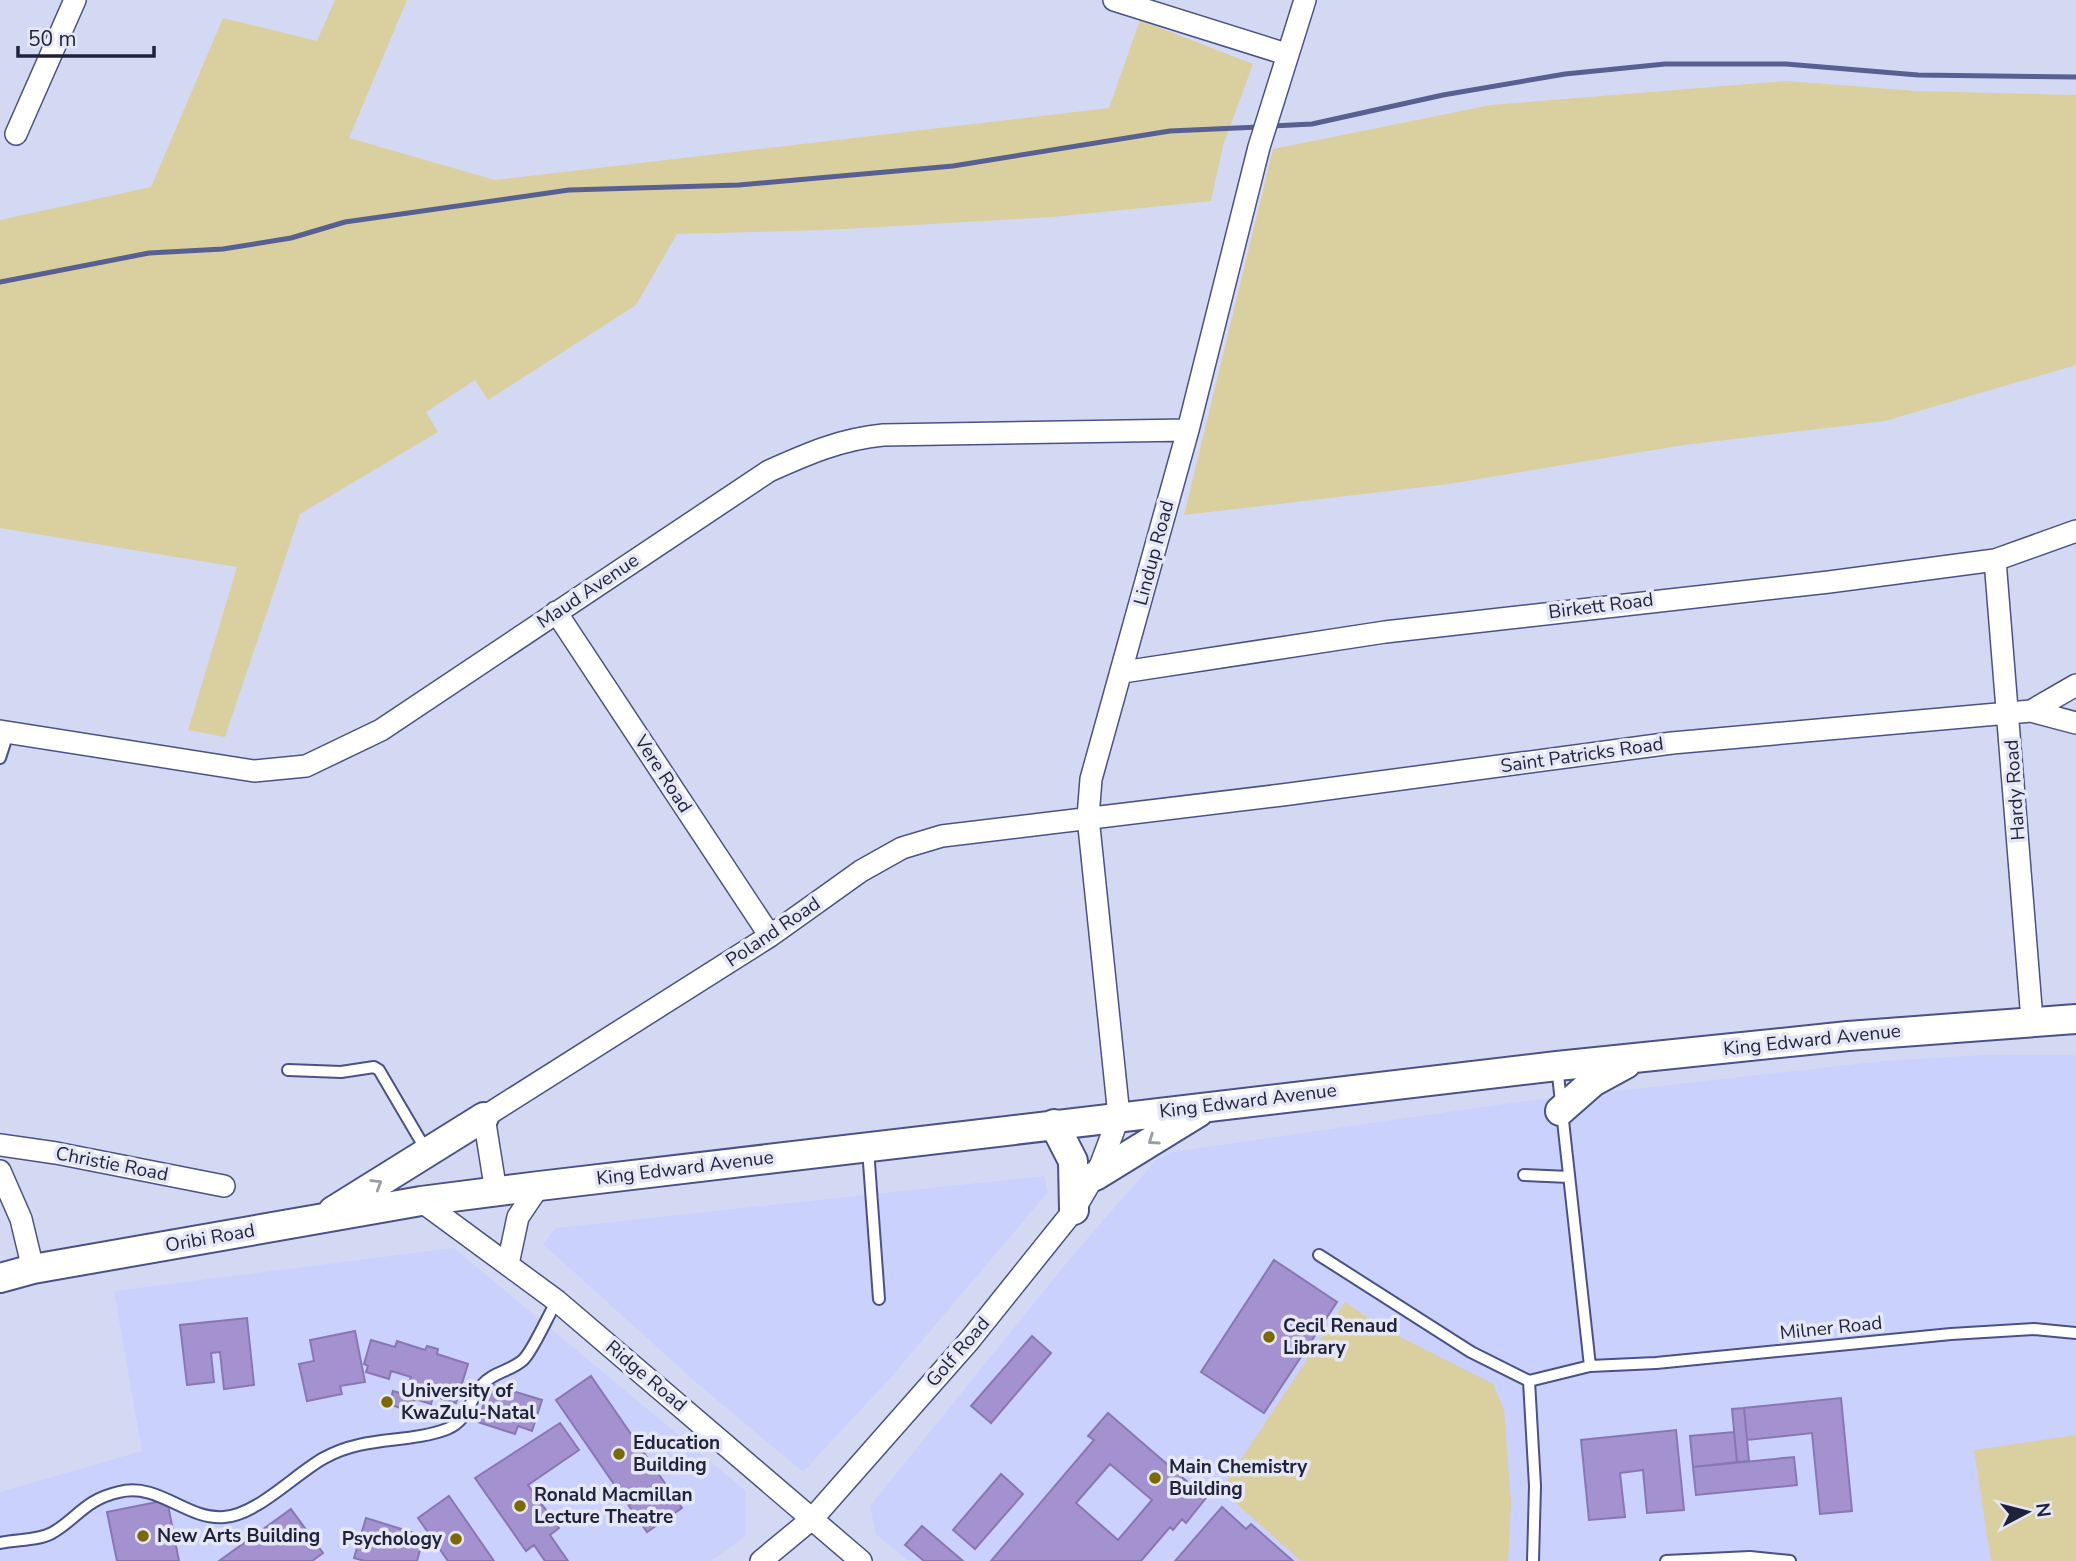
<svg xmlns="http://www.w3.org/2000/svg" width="2076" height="1561" font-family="'Nunito Sans',sans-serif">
<rect width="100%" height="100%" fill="#d4d9f3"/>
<path fill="#c9d1fc" d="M1983,1055H2076V1561H908L876,1534L870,1506L1073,1255L1157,1159L1172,1152L1517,1102L1883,1061Z
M1044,1176L1048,1192L892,1376L803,1472L699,1385L543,1244L556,1228Z
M454,1248L746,1491V1536L711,1561H0V1492L142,1451L114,1291Z"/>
<path fill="#dacf9e" d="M335,0H407L349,138L495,180L1109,108L1140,20L1253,64L1223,146L1211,201L1052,217L827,230L677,234L636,305L488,400L475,380L426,412L438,432L300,514L225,737L188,730L237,567L0,528V220L151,187L223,18L317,41Z
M1787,81L1916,91L2076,95V365L1885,421L1684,445L1449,484L1184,515L1273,149L1491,105Z
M1345,1302L1383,1328L1493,1384L1504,1410L1511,1503L1508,1561H1301L1221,1490Z
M2076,1435V1561H1991L1974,1450Z"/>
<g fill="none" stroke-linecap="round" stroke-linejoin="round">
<path stroke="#585f91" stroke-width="5" d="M1272,126L1312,124L1443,95L1565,74L1665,64H1786L1918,75L2076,77
M0,282L149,253L223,249L291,238L345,222L569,190L739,185L953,166L1170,131L1259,127"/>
</g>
<path fill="#a392cf" stroke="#8877b2" stroke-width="2" fill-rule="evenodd" d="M1274,1260L1337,1302L1264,1413L1201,1372Z
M247,1318L254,1385L224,1389L220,1352L211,1353L214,1382L187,1385L180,1325Z
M355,1331L365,1382L340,1386L342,1394L307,1401L299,1364L314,1361L310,1340Z
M1032,1336L1051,1353L991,1423L971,1406Z
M371,1340L395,1347L397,1341L425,1350L427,1346L438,1349L437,1354L468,1364L456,1403L433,1396L431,1404L415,1399L411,1412L389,1404L393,1391L400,1393L403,1384L408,1385L411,1377L391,1371L389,1379L366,1372L368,1366L364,1364Z
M591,1376L682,1508L647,1532L556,1400Z
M490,1384L542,1400L532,1431L518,1426L515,1434L478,1422Z
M1841,1398L1852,1511L1820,1514L1812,1433L1747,1440L1744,1408Z
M1744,1408L1749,1461L1737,1462L1732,1409Z
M1108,1413L1206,1498L1186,1523L1182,1519L1173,1530L1170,1527L1141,1561H991L1094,1440L1088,1436ZM1110,1464L1152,1500L1118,1540L1076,1503Z
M560,1423L579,1450L528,1485L559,1528L550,1535L568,1561H545L534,1545L526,1551L475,1478Z
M1676,1430L1684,1510L1647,1513L1643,1470L1620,1473L1625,1517L1589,1520L1581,1440Z
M1734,1432L1737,1462L1693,1467L1690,1436Z
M1794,1457L1797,1485L1696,1495L1693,1467Z
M1001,1474L1023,1494L975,1549L953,1530Z
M449,1496L494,1561H448L418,1518Z
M167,1500L179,1561H117L107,1512Z
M1222,1507L1246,1529L1251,1524L1293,1561H1175Z
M291,1509L323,1553L312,1561H219Z
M366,1518L424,1536L417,1561H365L354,1558Z
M922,1526L963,1561H924L905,1545Z"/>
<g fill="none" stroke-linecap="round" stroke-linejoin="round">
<defs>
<path id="service" d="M0,758L8,733
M1557,1066L1590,1366
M288,1070L341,1072L374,1067L379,1070L426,1150
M868,1149L879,1299
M1524,1175L1569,1177
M1319,1255L1471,1352L1529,1381
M0,1543C17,1539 37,1541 52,1533C78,1518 84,1500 119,1492C159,1482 186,1520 224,1517C257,1515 295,1474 324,1458C365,1435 407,1444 447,1429C468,1421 469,1400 482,1385C493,1372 511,1371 523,1360C533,1351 548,1315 557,1301
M1533,1561L1535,1486L1529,1381L1590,1366L1656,1363L1951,1334L2034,1329L2076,1333
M1666,1561L1750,1557L1790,1561"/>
<path id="minor" d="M1114,0L1286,54
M16,134L75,0
M1995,560L2032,1020
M556,612L770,936
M1123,672L1385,632L1829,582L1995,560L2076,531
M2031,711L2076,685
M0,731L254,771L306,766L381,730L769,471C807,454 841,439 883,435L1188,430
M0,1145L56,1153L224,1186
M0,1171L21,1219L33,1269
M496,1192L484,1117L770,936L861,871L902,848L942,836L1282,795L1672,743L2031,711L2076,723
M421,1201L557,1301L861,1561
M508,1264L518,1217L539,1186
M761,1561L813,1518L969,1341L1074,1210L1101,1164L1119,1116L1088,817L1091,779L1188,430L1259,147L1305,0"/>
<path id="tertiary" d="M1560,1111L1593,1082L1626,1064
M1054,1124L1073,1161L1074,1210
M1095,1176L1199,1112
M333,1211L484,1117
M0,1278L33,1269L421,1201L539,1186L1557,1066L1848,1036L2076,1019"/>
</defs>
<use href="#service" stroke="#4a5188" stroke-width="14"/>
<use href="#minor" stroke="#4a5188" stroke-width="24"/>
<use href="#tertiary" stroke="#4a5188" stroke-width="32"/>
<use href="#service" stroke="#fff" stroke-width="10"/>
<use href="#minor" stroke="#fff" stroke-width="21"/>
<use href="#tertiary" stroke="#fff" stroke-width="28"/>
</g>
<defs><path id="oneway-chevron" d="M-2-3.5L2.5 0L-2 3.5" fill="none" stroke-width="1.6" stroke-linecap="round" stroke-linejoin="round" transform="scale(1.75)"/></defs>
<g stroke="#9a9ca6">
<use href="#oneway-chevron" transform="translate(1153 1140) rotate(145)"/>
<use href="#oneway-chevron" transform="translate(377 1184) rotate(-32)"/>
</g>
<g fill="#7c6a01" stroke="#e5e7f5" stroke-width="2.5">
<circle cx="1269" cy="1337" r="7"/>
<circle cx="387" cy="1402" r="7"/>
<circle cx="619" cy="1454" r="7"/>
<circle cx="1155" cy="1478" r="7"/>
<circle cx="520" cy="1506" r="7"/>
<circle cx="143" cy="1536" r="7"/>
<circle cx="456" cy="1539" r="7"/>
</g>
<g text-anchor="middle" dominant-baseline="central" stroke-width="7" stroke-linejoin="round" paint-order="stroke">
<g font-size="19" fill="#1f223a" stroke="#e5e7f5">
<text transform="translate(1154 553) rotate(-75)">Lindup Road</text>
<text transform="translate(588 591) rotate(-34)">Maud Avenue</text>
<text transform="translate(1601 606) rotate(-7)">Birkett Road</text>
<text transform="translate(1582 755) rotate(-8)">Saint Patricks Road</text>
<text transform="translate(663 774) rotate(57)">Vere Road</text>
<text transform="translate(2015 790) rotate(-94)">Hardy Road</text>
<text transform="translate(773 932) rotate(-34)">Poland Road</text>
<text transform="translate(1812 1040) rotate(-6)">King Edward Avenue</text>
<text transform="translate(1248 1101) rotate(-7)">King Edward Avenue</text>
<text transform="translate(112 1164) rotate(11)">Christie Road</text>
<text transform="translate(685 1168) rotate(-7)">King Edward Avenue</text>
<text transform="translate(210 1238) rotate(-10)">Oribi Road</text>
<text transform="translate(1831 1328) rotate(-6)">Milner Road</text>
<text transform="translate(958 1352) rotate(-49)">Golf Road</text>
<text transform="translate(646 1376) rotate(40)">Ridge Road</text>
</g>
<g font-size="19" font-weight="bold" fill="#1f223a" stroke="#e5e7f5" text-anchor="start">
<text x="1283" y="1326">Cecil Renaud<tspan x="1283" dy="22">Library</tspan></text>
<text x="401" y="1391">University of<tspan x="401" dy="22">KwaZulu-Natal</tspan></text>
<text x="633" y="1443">Education<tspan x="633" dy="22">Building</tspan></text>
<text x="1169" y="1467">Main Chemistry<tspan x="1169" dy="22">Building</tspan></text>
<text x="534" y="1495">Ronald Macmillan<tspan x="534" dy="22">Lecture Theatre</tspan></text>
<text x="157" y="1536">New Arts Building</text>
<text x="442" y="1539" text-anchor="end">Psychology</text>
</g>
</g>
<g transform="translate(2027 1512) rotate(83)" stroke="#e5e7f5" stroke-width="5" paint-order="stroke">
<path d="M0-5L12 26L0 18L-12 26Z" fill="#1f223a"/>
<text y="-10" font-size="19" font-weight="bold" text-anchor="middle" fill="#1f223a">N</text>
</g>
<path d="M18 46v10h136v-10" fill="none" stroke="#1f223a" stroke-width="3.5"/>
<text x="28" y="46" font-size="21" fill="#1f223a" stroke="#e5e7f5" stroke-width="5" paint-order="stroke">50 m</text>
</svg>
